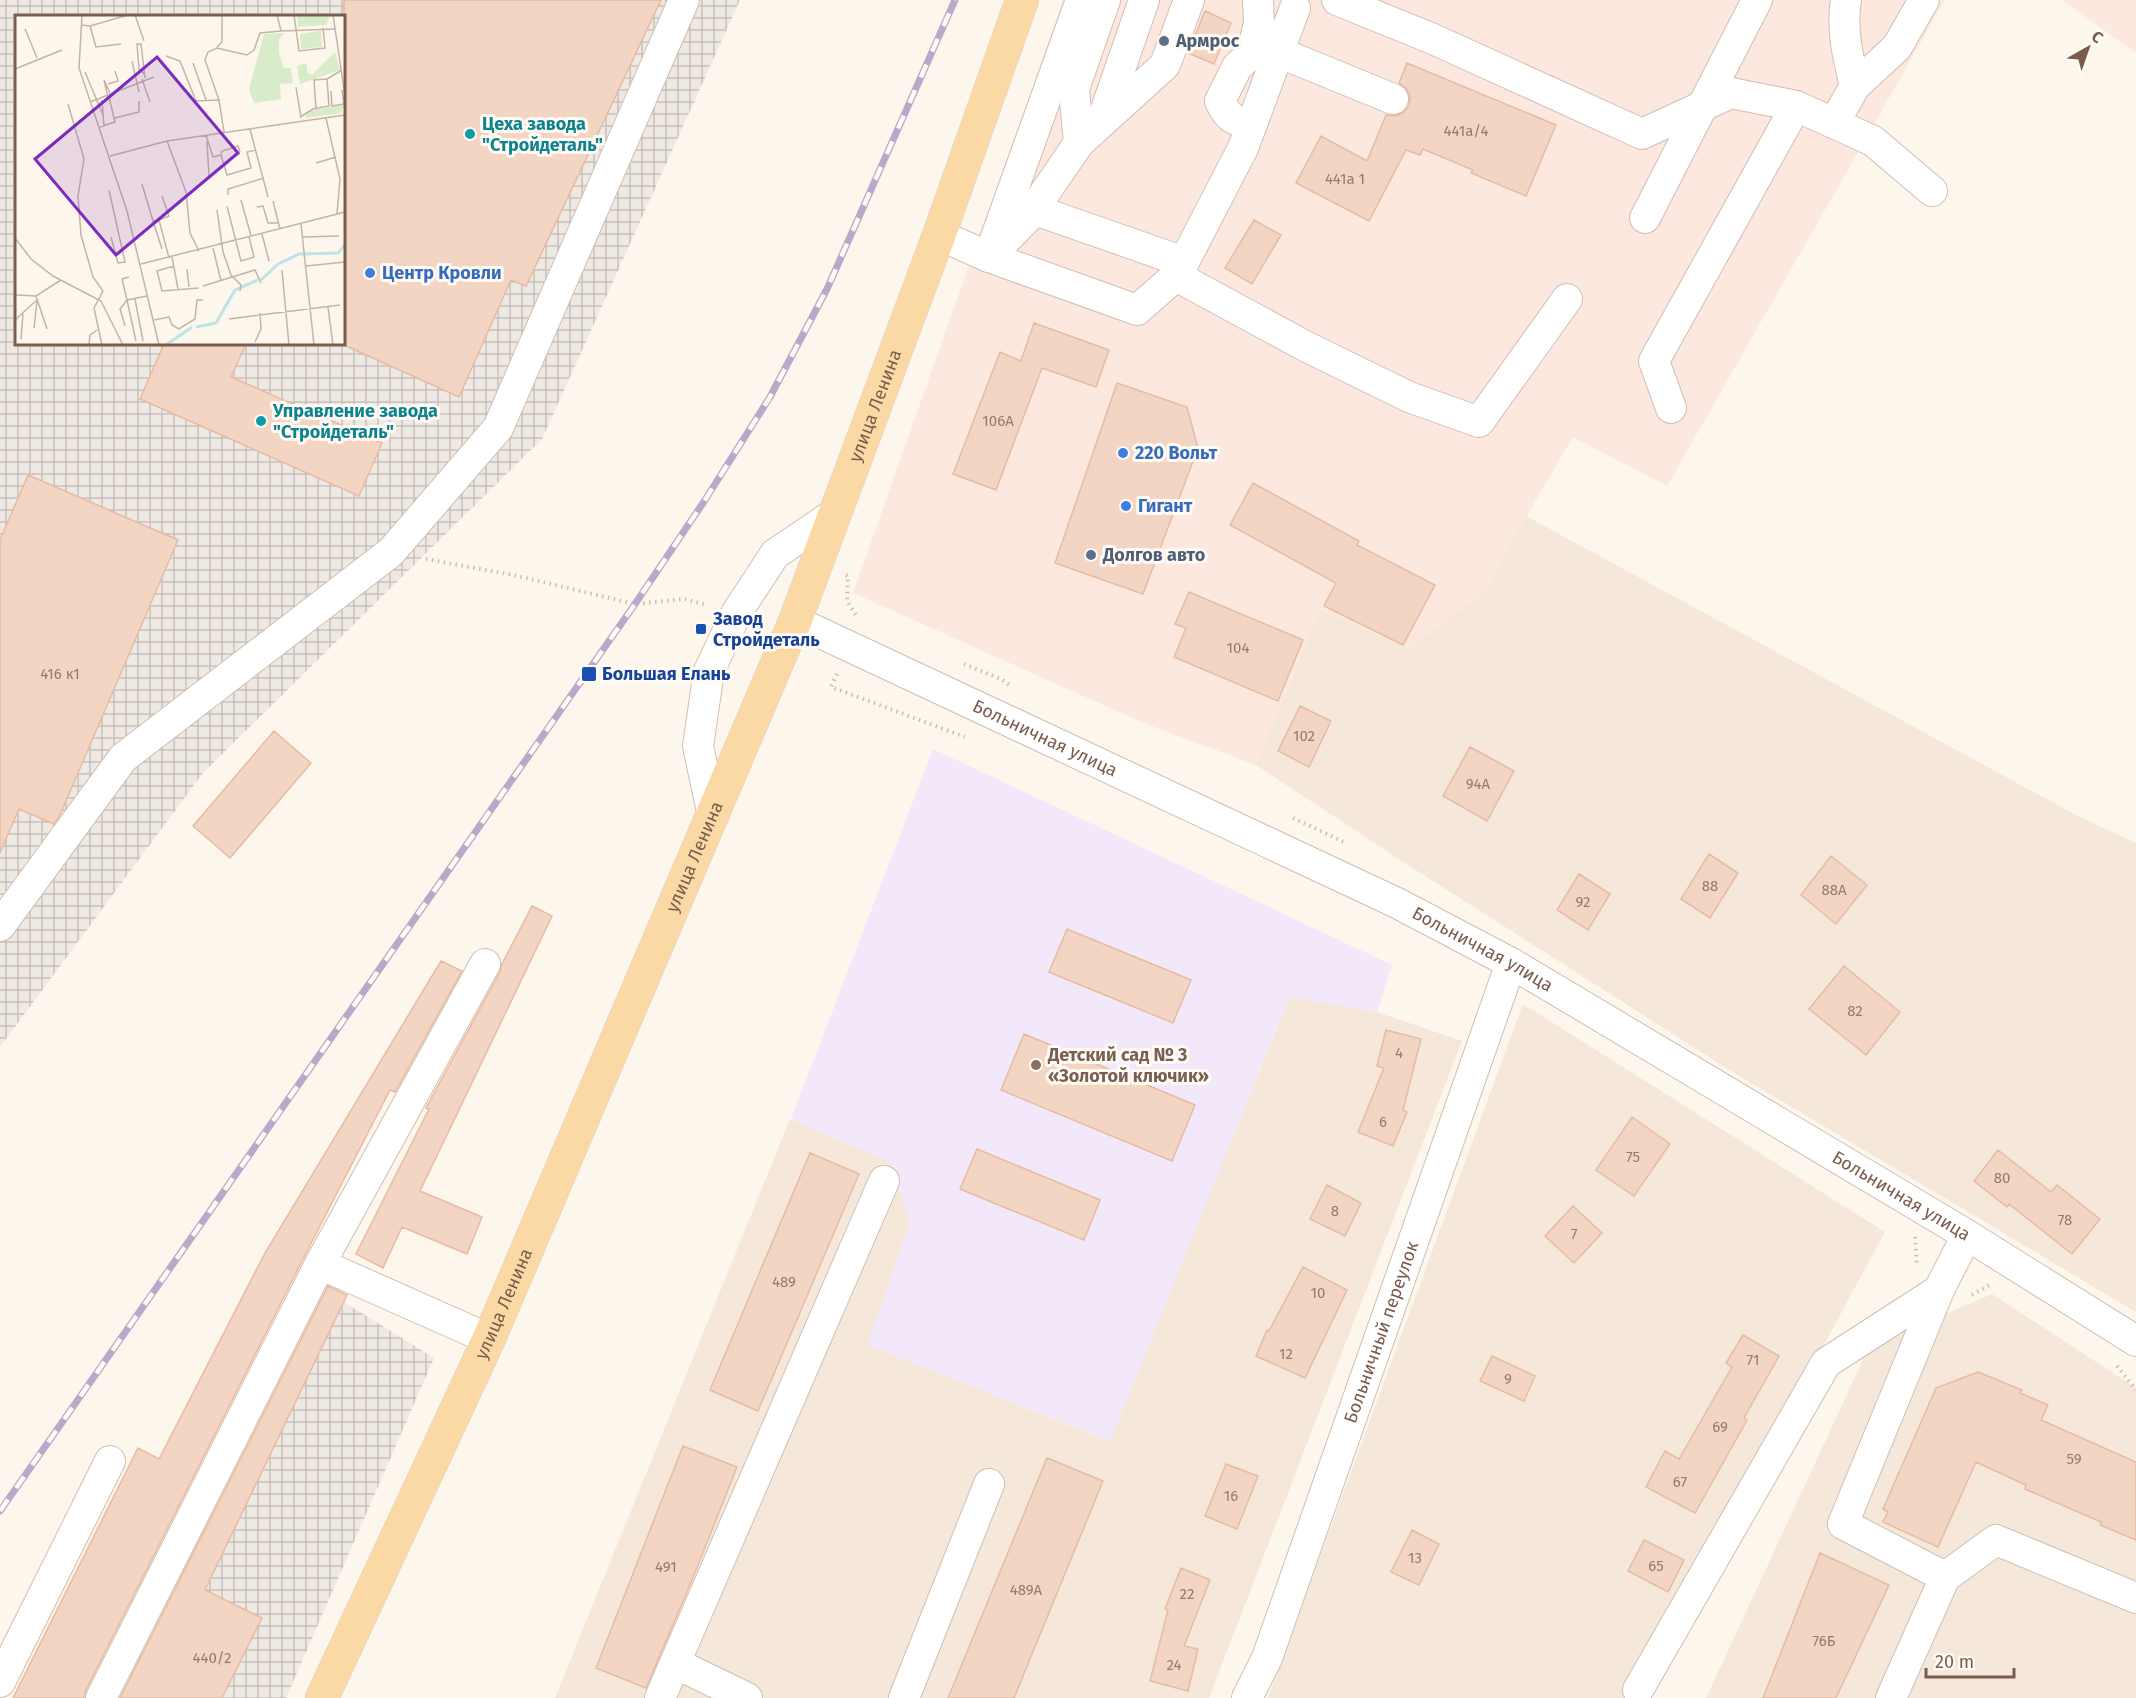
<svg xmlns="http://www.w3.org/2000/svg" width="2136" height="1698" font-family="'Fira Sans',sans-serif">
<defs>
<pattern id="industrial-grid" width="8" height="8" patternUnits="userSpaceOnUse" patternTransform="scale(1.5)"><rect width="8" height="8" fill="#efe9e4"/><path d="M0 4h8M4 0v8" fill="none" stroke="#c7c0bb"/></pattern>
</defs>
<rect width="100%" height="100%" fill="#fdf6ec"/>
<path fill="#f5e8da" d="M1526,516L2076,815L2136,843V1312L1723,1066L1411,867L1256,765L1320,610L1410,648L1509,546Z
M1290,996L1377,1012L1462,1041L1209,1698H555L790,1119L891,1162L910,1223L868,1345L1109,1441Z
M1523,1004L1885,1232L1633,1698H1268Z
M1992,1294L2136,1388V1698H1706L1869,1347Z"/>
<path fill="#fde8e0" d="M1063,0H1945L1667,486L1573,437L1509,546L1487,590L1410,648L1320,610L1256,765L1146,724L853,593Z
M2062,0H2136V53Z"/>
<path fill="url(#industrial-grid)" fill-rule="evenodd" d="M0,0H740L542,439L203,773L0,1047ZM16,16H344V344H16Z
M344,1302L434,1358L286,1698H153Z"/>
<path fill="#f3e8fa" d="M933,749L1392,965L1377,1012L1289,997L1110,1441L867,1345L910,1223L891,1162L791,1119Z"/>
<path fill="#f3d5c3" stroke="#e6bba3" stroke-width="1.5" d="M344,0H661L526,286L511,280L459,397L344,345Z
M1205,11L1231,23L1214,64L1188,53Z
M1407,63L1556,125L1526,196L1471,173L1473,170L1423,149L1420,155L1406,150L1369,221L1296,183L1321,136L1367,161L1386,115L1396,116L1404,112L1409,106L1410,96L1406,88L1399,83Z
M1254,220L1281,235L1252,284L1225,268Z
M1034,323L1109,350L1096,387L1042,368L996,490L953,474L1000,352L1021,361Z
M164,344H246L231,377L382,443L359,496L140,399Z
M1117,383L1187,407L1198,448L1143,594L1055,563Z
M28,475L178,540L60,815L54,824L19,809L0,853V540Z
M1253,483L1359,541L1357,545L1435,585L1403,645L1324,606L1336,583L1230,525Z
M1189,592L1303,640L1278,701L1174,657L1186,628L1175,624Z
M1300,706L1331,721L1309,767L1278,751Z
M274,731L311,763L230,858L193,826Z
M1470,747L1514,771L1487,821L1443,796Z
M1709,854L1738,873L1710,918L1681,899Z
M1831,856L1867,885L1836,924L1801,895Z
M1579,874L1610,894L1588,930L1557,910Z
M532,906L552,916L420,1191L482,1217L467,1254L402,1227L383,1268L356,1254L429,1109L426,1108L500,972L502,964Z
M1067,929L1191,980L1173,1023L1049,972Z
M441,961L462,971L395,1092L390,1090L302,1261L86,1690L84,1698H13L138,1448L159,1459L265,1253Z
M1844,966L1900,1012L1866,1055L1809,1009Z
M1386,1030L1421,1039L1403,1110L1407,1112L1393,1146L1358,1132L1384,1068L1377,1066Z
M1024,1034L1195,1105L1172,1161L1001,1090Z
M1632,1117L1670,1144L1634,1196L1596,1170Z
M977,1149L1100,1200L1084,1240L960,1189Z
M1998,1150L2051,1192L2057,1185L2100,1219L2072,1254L2009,1204L2007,1207L1974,1181Z
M810,1153L859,1174L758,1411L710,1390Z
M1327,1185L1361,1203L1345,1236L1310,1219Z
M1573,1206L1602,1233L1574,1263L1545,1236Z
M1303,1267L1347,1290L1305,1378L1256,1356L1267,1330L1269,1331Z
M328,1286L347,1295L205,1590L262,1618L222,1698H120Z
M1743,1335L1779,1356L1744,1418L1747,1420L1695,1513L1646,1487L1665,1451L1679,1459L1732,1367L1726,1363Z
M1492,1356L1535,1376L1524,1401L1480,1381Z
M1978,1372L2022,1390L2020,1393L2048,1405L2041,1420L2136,1462V1540L2100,1525L2101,1522L2025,1489L2026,1485L1976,1462L1938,1547L1883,1522L1888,1512L1883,1509L1936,1388Z
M683,1446L737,1467L694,1575L646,1688L596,1668Z
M1047,1458L1103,1481L1014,1698H948Z
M1226,1464L1258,1476L1237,1529L1205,1516Z
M1412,1530L1439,1544L1419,1585L1391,1572Z
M1644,1540L1684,1560L1668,1592L1628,1571Z
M1820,1553L1889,1585L1836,1698H1763Z
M1181,1568L1210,1580L1184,1646L1198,1649L1188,1691L1150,1681L1168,1610L1165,1609Z"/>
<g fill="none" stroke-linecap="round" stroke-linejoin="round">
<defs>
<g id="minor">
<path d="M1337,0L1433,39L1642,134L1731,93L1796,106L1873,141L1932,191"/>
<path d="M1846,0C1841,29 1848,57 1855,86"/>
<path d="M1278,52L1393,99"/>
<path d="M1103,118L1144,0"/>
<path d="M1834,123L1855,86L1897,47L1924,0"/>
<path d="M1252,124C1233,121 1228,118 1220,101L1237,67L1252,53L1259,23L1258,0"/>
<path d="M1079,143L1074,89L1105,0"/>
<path d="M1018,204L1184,262"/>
<path d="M1645,218L1757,0"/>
<path d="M939,235L989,257L1137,310L1176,276L1184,262L1243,148L1295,8"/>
<path d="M992,248L1081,0"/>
<path d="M989,257L1029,216L1079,143L1165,65L1189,0"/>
<path d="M1176,276L1305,346L1409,397L1479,422L1567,299"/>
<path d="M1671,408L1654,361L1796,106"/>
<path id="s1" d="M795,621L1397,903L1511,963L1967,1235L2136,1341"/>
<path d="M713,816L698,746L709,671L737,612L775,554L834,514"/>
<path d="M0,926L123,758L391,552L498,428L684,0"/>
<path d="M320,1264L489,1339"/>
<path d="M1945,1577L1996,1540L2136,1598"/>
<path d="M675,1663L884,1181"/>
<path d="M0,1682L110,1461"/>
<path d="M1638,1690L1826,1363L1939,1290"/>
<path d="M101,1698L320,1264L485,964"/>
<path d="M660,1698L675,1663L747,1698"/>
<path d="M904,1698L989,1484"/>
<path id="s2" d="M1247,1698L1267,1658L1511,963"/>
<path d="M1891,1698L1945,1577L1843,1524L1939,1290L1967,1235"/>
</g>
<g id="major">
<path id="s3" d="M322,1698L489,1339L795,621L939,235L1022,0"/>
</g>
</defs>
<use href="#minor" stroke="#d1beb0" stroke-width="32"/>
<use href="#major" stroke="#dad1cd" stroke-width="34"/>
<path stroke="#d9b8a5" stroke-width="4" stroke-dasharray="1.5 4.5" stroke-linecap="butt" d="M426,559L513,575L635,604L684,599L707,605
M846,575L848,576L847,601L856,615
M964,664L1001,679L1011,686
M837,674L831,687L965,737
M1293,818L1346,843
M1915,1237L1917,1266
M1972,1295L1991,1284
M2117,1366L2136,1390"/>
<use href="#minor" stroke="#fff" stroke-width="30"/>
<use href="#major" stroke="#fbd9a5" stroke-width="33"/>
<defs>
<path id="rail" d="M0,1511L635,604L705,500L770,397L827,289L955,0"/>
</defs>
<use href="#rail" stroke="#b9a8c9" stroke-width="7"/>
<use href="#rail" stroke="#fffaf3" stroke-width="4.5" stroke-dasharray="14" stroke-linecap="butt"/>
</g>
<g fill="#5c6f8a" stroke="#fffaf3" stroke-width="2">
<circle cx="1164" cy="41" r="6"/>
<circle cx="1091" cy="555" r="6"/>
</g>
<g fill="#0f9aa8" stroke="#fffaf3" stroke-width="2">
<circle cx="470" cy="134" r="6"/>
<circle cx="261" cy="421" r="6"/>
</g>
<g fill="#3f7fe0" stroke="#fffaf3" stroke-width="2">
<circle cx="370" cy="273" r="6"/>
<circle cx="1123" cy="453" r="6"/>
<circle cx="1126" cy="506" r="6"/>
</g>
<g fill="#1a4fb4" stroke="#fffaf3" stroke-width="2">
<rect x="695" y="623" width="12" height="12" rx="3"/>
<rect x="581" y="666" width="16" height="16" rx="3"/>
</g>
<circle fill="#8d6e63" stroke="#fffaf3" stroke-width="2" cx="1036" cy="1065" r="6"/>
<g text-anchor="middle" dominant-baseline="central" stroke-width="6" stroke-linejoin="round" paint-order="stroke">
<g font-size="15" fill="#987a6a">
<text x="1466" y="131">441а/4</text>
<text x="1345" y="179">441а 1</text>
<text x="998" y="421">106А</text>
<text x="1238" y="648">104</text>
<text x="60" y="674">416 к1</text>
<text x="1304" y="736">102</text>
<text x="1478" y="784">94А</text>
<text x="1710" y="886">88</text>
<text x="1834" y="890">88А</text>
<text x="1583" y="902">92</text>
<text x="1855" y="1011">82</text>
<text x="1399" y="1053">4</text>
<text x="1383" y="1122">6</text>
<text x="1633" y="1157">75</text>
<text x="2002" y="1178">80</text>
<text x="1335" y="1211">8</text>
<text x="2065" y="1220">78</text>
<text x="1574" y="1234">7</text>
<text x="784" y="1282">489</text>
<text x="1318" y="1293">10</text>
<text x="1286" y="1354">12</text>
<text x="1753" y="1360">71</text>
<text x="1508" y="1379">9</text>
<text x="1720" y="1427">69</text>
<text x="2074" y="1459">59</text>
<text x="1680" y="1482">67</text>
<text x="1231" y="1496">16</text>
<text x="1415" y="1558">13</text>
<text x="1656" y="1566">65</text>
<text x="666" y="1567">491</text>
<text x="1026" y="1590">489А</text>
<text x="1187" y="1594">22</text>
<text x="1824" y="1641">76Б</text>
<text x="212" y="1658">440/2</text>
<text x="1174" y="1665">24</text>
</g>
<g font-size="18" font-weight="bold" fill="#4e5e75" stroke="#fffaf3" text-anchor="start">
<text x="1176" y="41">Армрос</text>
<text x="1103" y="555">Долгов авто</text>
</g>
<g font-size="18" font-weight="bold" fill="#0d838f" stroke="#fffaf3" text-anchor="start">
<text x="482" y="124">Цеха завода<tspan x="482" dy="21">"Стройдеталь"</tspan></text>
<text x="273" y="411">Управление завода<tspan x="273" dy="21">"Стройдеталь"</tspan></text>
</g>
<g font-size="18" font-weight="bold" fill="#366cbe" stroke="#fffaf3" text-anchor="start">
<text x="382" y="273">Центр Кровли</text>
<text x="1135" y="453">220 Вольт</text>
<text x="1138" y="506">Гигант</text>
</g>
<g font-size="18" fill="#7a5c4d" stroke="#fffaf3">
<text stroke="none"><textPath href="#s3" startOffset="1406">улица Ленина</textPath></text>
<text stroke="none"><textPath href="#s1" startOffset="276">Больничная улица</textPath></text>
<text stroke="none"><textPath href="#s3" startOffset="920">улица Ленина</textPath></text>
<text stroke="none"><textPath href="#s1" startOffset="762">Больничная улица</textPath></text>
<text stroke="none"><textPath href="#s1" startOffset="1248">Больничная улица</textPath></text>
<text stroke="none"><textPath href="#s3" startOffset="434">улица Ленина</textPath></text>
<text stroke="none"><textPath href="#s2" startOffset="390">Больничный переулок</textPath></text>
</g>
<g font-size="18" font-weight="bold" fill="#164399" stroke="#fffaf3" text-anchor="start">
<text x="713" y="619">Завод<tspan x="713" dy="21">Стройдеталь</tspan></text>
<text x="602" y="674">Большая Елань</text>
</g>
<g font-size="18" font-weight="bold" fill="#785e54" stroke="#fffaf3" text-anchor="start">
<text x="1048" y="1055">Детский сад № 3<tspan x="1048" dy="21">«Золотой ключик»</tspan></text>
</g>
</g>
<g transform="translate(15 15)">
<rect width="330" height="330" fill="#fdf6ec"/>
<path d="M282,1L315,0V1L311,10L283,12ZM306,16L307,32L286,34L285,19ZM270,18L264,24V38L269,53H276L278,68L265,69L266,84L239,88L234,74L249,19ZM320,37L325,55L285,69L282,51L291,48L293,59H298ZM329,90L326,98L290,103L292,96Z" fill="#d8ecc9"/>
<path fill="none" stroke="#bfe3e8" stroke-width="3" d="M246,265L263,249L284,239L323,238L330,230M181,312L201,308L220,275L243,265M151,330L177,312"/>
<path fill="none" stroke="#c5b3a7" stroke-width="1.5" d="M67,0L64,53L112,196L144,330M120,0L129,26M262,0L266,16L321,14M279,0L284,36L310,33L308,13M318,0L330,81M66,10L75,11L113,0M75,11L81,32L106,29M10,14L22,43M202,32L207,27V0M151,41L165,46L181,86L204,85L209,117M117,46L124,77M178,48L191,85M0,54L47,35M70,57L88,100M130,60L124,54L122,29H126L130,63M127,64L135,87M93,69L103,66L100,56M281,72L286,103M316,76L317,91L329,89L327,75M93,82L89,65L96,80M87,85L89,111M204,85L190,45L193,37L202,33L232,40L239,35L245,18L266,16M75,87L139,62M53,89L69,144L63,181L66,220L78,262L88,276L79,293L87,330M301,93L299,65L312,64M285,102L298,94L314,91L312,64L327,55M100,103L124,97V86M311,103L325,164L322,199M85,112L100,107L94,82M235,114L253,182M191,120L198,142L206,140L212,160L236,153L232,137L241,135M152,126L171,177L175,218L184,236M192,126L194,162M206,140L207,136L223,131L225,137M95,141L152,126L330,100M301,148L321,142M127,169L138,206M94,175L110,247L103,248L96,222M213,180V174L249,163M147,181L154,201L144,205L154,243M226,185L236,221M258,186L265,214M212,191L226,246L239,242L234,222M242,192L248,191L253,208H264M202,195L208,237L216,260L226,270L225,276M144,205L138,206L147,234M286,209L299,330M247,219L254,246M288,222L324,221M0,223L16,244L38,261L86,286L108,330M198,233L206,266M157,242L163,274M126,249L330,197M159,251L142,256L147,276L184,273M291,251L330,247M172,254L174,272M267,255L274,330M114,262L107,264L112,285L132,281M188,271L240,255L246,268M0,280L21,281L46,265M21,281L32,314M120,284L128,326M112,285L121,326M313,292L318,330M214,304L325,290M0,305L23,284M139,305L154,302L157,310L164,314L180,304L182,285H188M110,311L105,294L112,285M19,313L22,286M6,324L8,299M240,327L246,314L245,298M74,330L75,320L82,315"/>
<path fill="#7b2cbf" fill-opacity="0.15" stroke="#7b2cbf" stroke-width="3" d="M142,42L223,138L101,240L20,144Z"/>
<rect width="330" height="330" fill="none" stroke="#7a5c4d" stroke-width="3"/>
</g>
<g transform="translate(2088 48) rotate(40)" stroke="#fffaf3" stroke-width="4.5" paint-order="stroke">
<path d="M0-4.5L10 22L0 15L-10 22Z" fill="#7a5c4d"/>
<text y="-9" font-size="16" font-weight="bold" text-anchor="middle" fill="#7a5c4d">С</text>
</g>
<path d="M1926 1668v9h88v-9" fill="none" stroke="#7a5c4d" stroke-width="3"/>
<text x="1935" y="1668" font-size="18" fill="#7a5c4d" stroke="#fffaf3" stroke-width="4.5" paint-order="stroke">20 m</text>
</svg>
